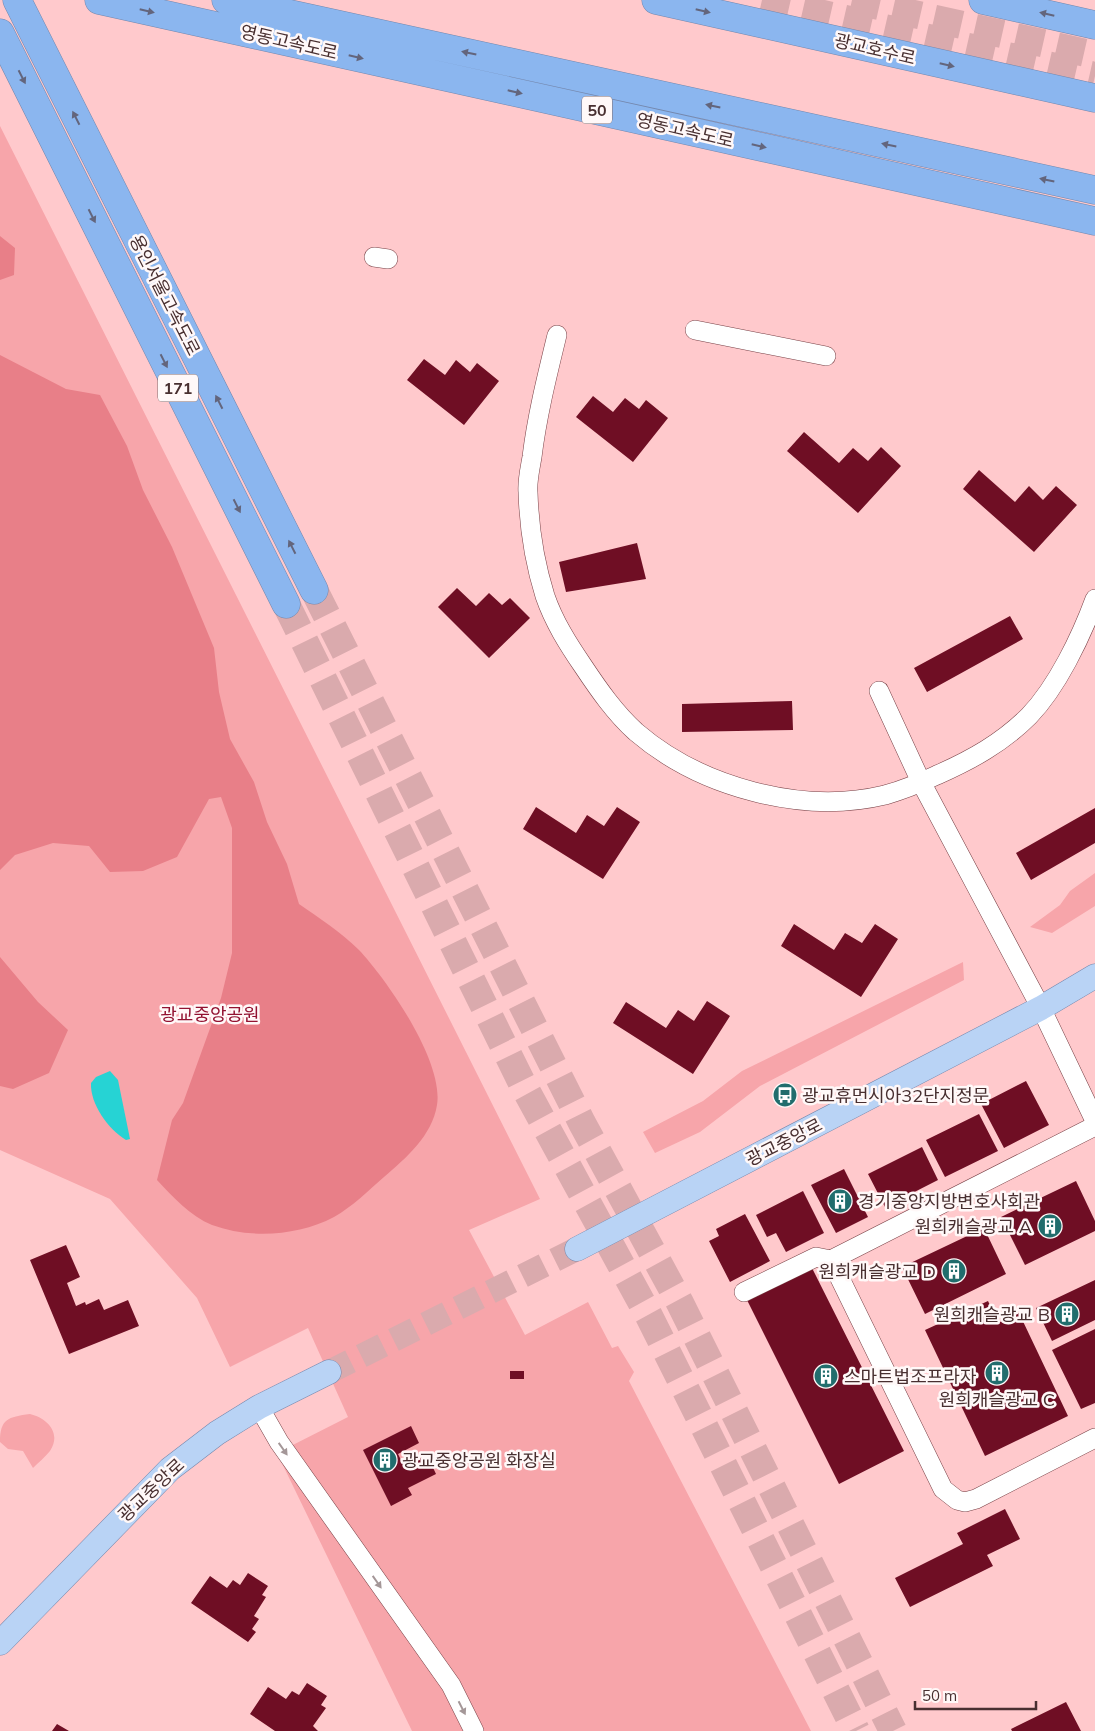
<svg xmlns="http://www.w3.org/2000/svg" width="1095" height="1731" font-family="Mulish,'Noto Sans KR',sans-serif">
<rect width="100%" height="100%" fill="#ffc9cc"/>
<path fill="#f7a5aa" d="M0,126L540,1199L469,1230L525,1335L588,1302L612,1348L618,1346L634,1372L629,1381L811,1731H412L277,1453L348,1417L308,1328L230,1367L197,1298L110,1199L0,1150Z
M1095,873V906L1052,933L1030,927L1060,905L1070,891Z
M963,962L964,980L760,1086L700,1132L655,1153L643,1132L703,1101L742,1071Z
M30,1414C47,1418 62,1433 50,1451C45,1457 38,1463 33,1468L23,1451L8,1449L0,1442C0,1419 8,1417 30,1414Z"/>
<path fill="#e87f88" d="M0,236L15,248L14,275L0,280Z
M0,355L66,389L100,395L127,446L143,490L172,547L214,648L219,692L230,739L254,782L267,822L287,864L299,904C319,918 341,932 359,950C388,981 444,1062 437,1105C432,1136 406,1158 384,1177C369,1190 352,1207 334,1217C298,1236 250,1239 212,1225C190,1216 173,1197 157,1180L172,1120L183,1103L221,998L232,953V828L221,797L209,799L177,857L143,871L110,872L89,846L53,843L15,855L0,870Z
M0,957L38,1002L68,1030L49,1073L13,1089L0,1086Z"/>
<path fill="#26d3d4" d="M110,1071L118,1080L130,1139L126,1140C108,1129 90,1104 91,1083L96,1077Z"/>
<path fill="#6f0e24" d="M424,359L445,375L456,360L470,372L477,363L499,381L464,425L407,380Z
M593,396L613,412L625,398L639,409L646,400L668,418L633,462L576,417Z
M804,432L839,463L853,448L868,461L881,447L901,466L858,513L787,451Z
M979,470L1015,502L1029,486L1043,500L1056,486L1077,505L1034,552L963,489Z
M637,543L646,579L566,592L559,562Z
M457,588L476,606L489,593L502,605L510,598L530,618L489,658L438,607Z
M1010,616L1023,639L927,692L914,668Z
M792,701L793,730L682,732V704Z
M536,807L576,833L587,815L604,826L617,807L640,822L603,879L523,829Z
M1095,808V843L1031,880L1016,853Z
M794,924L834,950L845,933L862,943L875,924L898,939L861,997L781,946Z
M707,1001L730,1016L693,1074L613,1023L626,1002L666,1028L678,1010L694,1021Z
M1026,1081L1049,1125L1004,1148L981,1104Z
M979,1114L998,1151L945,1177L926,1140Z
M922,1147L938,1180L885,1207L868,1174Z
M844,1169L868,1217L836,1233L811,1185Z
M1076,1181L1095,1221V1231L1025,1265L1001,1217Z
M803,1191L824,1233L786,1252L776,1233L767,1237L756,1215Z
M745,1214L770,1261L730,1282L709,1241L719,1236L716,1229Z
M984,1228L1006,1274L925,1314L902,1267Z
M66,1245L80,1277L67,1283L76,1306L85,1302L86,1305L99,1299L104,1310L128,1300L139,1326L69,1354L30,1260Z
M812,1268L904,1451L839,1484L747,1300Z
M1095,1280V1320L1052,1341L1036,1308Z
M988,1301L998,1323L1019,1313L1068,1416L985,1456L925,1330Z
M1095,1329V1403L1081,1409L1052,1350Z
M510,1371H524V1379H510Z
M411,1426L419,1443L398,1454L404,1466L427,1455L436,1474L408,1488L412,1495L391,1506L363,1450Z
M1005,1509L1020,1539L987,1555L993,1566L910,1607L895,1578L963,1544L957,1533Z
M248,1573L268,1586L262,1595L266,1597L254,1616L259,1619L252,1629L256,1632L248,1642L191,1603L210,1576L227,1588L233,1580L240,1585Z
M307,1683L327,1696L321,1705L326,1708L313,1726L318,1731H275L250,1714L268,1687L286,1699L292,1691L299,1695Z
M1066,1702L1081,1731H1012L1011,1729Z
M57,1724L69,1731H52Z"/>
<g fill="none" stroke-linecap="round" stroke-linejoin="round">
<path stroke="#daaaad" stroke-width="24" stroke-dasharray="24 12" stroke-linecap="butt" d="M329,1372L577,1249"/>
<path stroke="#daaaad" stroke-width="28" stroke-dasharray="28 14" stroke-linecap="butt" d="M762,0L1095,76
M852,0L1095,55
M314,590L582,1123L680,1303L893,1731
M286,604L522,1083L649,1316L856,1731"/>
<defs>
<path id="minor" d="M374,257L388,259
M695,330L826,356
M557,335C547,376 537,416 532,457C530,469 527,481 528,492C529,526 535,564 545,596C554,622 568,644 583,666C599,690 615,713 636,732C700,787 802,815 885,795C903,790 920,783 937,775C971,760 1002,743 1029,716C1057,687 1081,637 1095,599
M879,691L921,782L1041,1008L1095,1121
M831,1260L943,1489L957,1500L965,1502L976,1499L1095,1438
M831,1260L1095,1126
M744,1292L816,1257L831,1260
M259,1407L279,1442L451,1685L474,1731"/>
<path id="major" d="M577,1249L1041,1008L1095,976
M0,1643L170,1469L217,1433L259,1407L329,1372"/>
<path id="highway" d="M17,0L314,590
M99,0L1095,221
M226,0L1095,190
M656,0L1095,98
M983,0L1095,25
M0,33L286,604"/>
</defs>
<use href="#minor" stroke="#784146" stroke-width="20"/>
<use href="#major" stroke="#7487ac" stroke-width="25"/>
<use href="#highway" stroke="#7487ac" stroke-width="29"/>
<use href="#minor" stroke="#fff" stroke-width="19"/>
<use href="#major" stroke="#b9d3f5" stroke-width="24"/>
<use href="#highway" stroke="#8bb6ef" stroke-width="28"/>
</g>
<defs><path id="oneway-solid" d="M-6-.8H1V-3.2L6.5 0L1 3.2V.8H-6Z" transform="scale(1.25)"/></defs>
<g fill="#63657c">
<use href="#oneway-solid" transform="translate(147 11) rotate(13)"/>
<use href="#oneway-solid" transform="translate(703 11) rotate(13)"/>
<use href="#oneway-solid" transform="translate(1047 14) rotate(-167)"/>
<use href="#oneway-solid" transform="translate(469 53) rotate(-168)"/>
<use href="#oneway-solid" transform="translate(356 57) rotate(13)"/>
<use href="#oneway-solid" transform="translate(947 65) rotate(13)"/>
<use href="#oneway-solid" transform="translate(22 77) rotate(63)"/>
<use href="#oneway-solid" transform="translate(515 92) rotate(13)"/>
<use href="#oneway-solid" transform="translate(713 106) rotate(-168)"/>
<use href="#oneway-solid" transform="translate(76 118) rotate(-117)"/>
<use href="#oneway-solid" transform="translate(889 145) rotate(-168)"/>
<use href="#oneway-solid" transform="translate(759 146) rotate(13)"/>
<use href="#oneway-solid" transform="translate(1047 180) rotate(-168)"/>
<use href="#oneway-solid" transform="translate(92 216) rotate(63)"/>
<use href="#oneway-solid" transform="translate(164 361) rotate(63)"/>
<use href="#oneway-solid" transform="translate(219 402) rotate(-117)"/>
<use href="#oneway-solid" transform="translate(237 506) rotate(63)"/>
<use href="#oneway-solid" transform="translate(292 547) rotate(-117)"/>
</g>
<g fill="#a49798">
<use href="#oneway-solid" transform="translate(283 1449) rotate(55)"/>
<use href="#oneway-solid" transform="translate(377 1582) rotate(55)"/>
<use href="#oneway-solid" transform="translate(462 1708) rotate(63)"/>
</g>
<defs>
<symbol id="bus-disc" viewBox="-11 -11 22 22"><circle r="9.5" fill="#216d6d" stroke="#fff8f8"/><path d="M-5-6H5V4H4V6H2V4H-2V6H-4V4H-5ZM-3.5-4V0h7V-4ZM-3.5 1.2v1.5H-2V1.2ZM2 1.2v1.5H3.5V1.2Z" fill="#fff"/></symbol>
<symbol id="building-disc" viewBox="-11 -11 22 22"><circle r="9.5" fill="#216d6d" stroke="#fff8f8"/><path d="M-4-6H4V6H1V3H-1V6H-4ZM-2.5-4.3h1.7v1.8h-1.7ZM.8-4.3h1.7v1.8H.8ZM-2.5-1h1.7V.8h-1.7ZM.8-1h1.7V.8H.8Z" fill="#fff"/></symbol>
</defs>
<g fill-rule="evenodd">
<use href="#bus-disc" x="771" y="1081" width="28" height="28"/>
<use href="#building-disc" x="826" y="1187" width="28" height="28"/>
<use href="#building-disc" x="1036" y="1212" width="28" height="28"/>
<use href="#building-disc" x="940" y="1257" width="28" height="28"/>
<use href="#building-disc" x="1053" y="1300" width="28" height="28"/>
<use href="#building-disc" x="983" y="1359" width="28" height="28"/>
<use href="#building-disc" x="812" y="1362" width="28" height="28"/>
<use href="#building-disc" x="371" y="1446" width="28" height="28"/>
</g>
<g text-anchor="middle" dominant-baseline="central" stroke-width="5" stroke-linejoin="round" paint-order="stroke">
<g fill="#fff8f8" stroke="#7f6b6c" stroke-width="1">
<rect x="582" y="96.5" width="30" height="27" rx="4"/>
<rect x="158" y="374.5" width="40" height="27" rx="4"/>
</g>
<g font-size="16" font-weight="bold" fill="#482f30">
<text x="597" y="110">50</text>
<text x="178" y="388">171</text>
</g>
<g font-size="18" fill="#482f30" stroke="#fff8f8">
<text transform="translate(289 42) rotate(13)">영동고속도로</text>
<text transform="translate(875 49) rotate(13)">광교호수로</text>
<text transform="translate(685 130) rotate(13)">영동고속도로</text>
<text transform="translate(165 295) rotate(63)">용인서울고속도로</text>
<text transform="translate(784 1142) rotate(-27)">광교중앙로</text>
<text transform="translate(151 1490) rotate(-43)">광교중앙로</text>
</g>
<g font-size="18" fill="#921231" stroke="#fff8f8">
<text x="210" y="1014">광교중앙공원</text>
</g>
<g font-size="18" fill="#482f30" stroke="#fff8f8" text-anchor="start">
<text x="802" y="1095">광교휴먼시아32단지정문</text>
<text x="858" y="1201">경기중앙지방변호사회관</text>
<text x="1032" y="1226" text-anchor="end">원희캐슬광교 A</text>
<text x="936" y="1271" text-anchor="end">원희캐슬광교 D</text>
<text x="1050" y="1314" text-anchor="end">원희캐슬광교 B</text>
<text x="844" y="1376">스마트법조프라자</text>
<text x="997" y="1399" text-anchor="middle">원희캐슬광교 C</text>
<text x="402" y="1460">광교중앙공원 화장실</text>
</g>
</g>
<path d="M915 1701v8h121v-8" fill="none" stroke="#482f30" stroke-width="2.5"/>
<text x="922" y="1701" font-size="15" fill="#482f30" stroke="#fff8f8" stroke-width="4" paint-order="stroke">50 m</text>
</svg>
